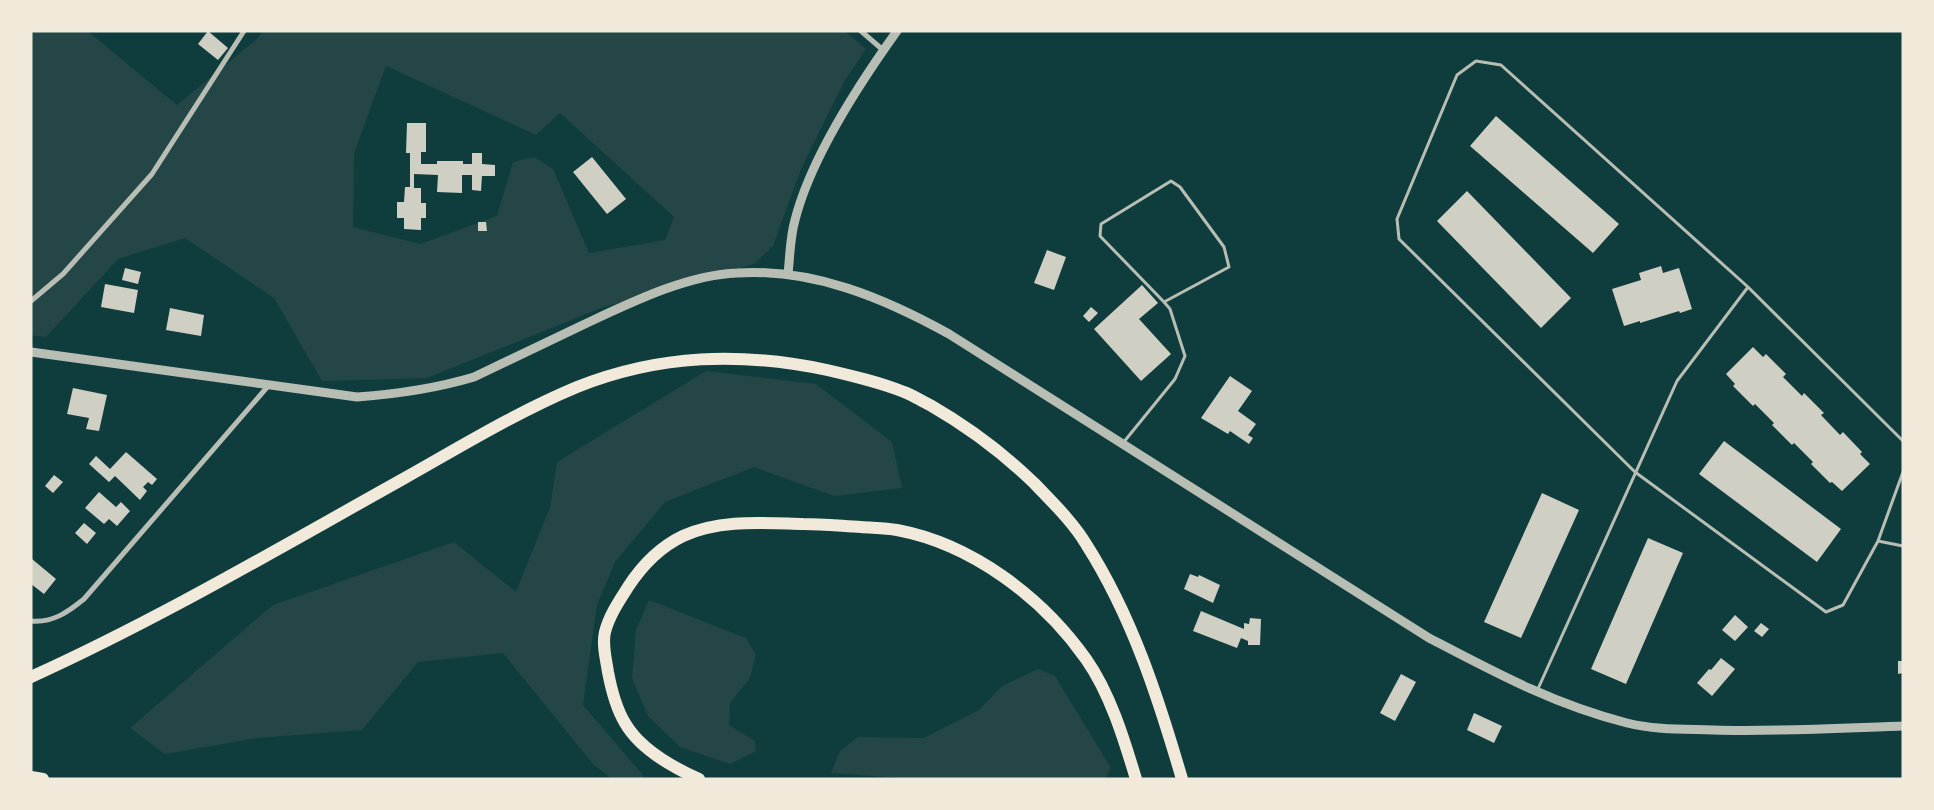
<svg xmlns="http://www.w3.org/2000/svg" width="1934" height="810" font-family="Lora,serif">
<rect width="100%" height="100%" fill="#0f3d3e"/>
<path fill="#244646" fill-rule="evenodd" d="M31,31H91L90,33L177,105L257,39L263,31H844L866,49L845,80L801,169L773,246L754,264L601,308L427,378L322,381L274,298L185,238L118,259L46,337L31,335ZM386,66L536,135L560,113L674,217L665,240L589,253L553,169L534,157L513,162L497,216L420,244L353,227L354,153Z
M706,371L816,384L892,442L902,488L834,496L754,467L665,502L615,562L597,605L583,705L643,775L644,779H612L593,764L503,653L418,662L362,730L257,738L165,754L130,728L273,605L454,542L516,592L550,507L557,462Z
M649,600L746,638L756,655L750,678L730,703L729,725L755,741L756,751L730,764L680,747L648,716L632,678L636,630Z
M1038,669L1055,676L1111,768L1105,779H914L831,773L840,751L858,737L924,738L979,710L1002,686Z"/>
<path fill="#cfcfc3" d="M208,31L228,48L218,60L198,44Z
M1496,116L1619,224L1593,253L1470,146Z
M407,123H426V152H421V164H437V161H463V164H472V153H482V164L495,165V176H482L481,191L472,190V175H462V193L437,192L438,175L414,174V188H421V203H426V218H421V230L404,229V218H397V202H404L405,187H410V153H406Z
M592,157L626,199L607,214L573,172Z
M1467,191L1571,298L1541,328L1437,221Z
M478,222H486L487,231H478Z
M1047,250L1066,257L1054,290L1034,283Z
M1661,266L1663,273L1679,268L1692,309L1680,313L1679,311L1640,323V321L1624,326L1612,289L1641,280L1639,273Z
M125,268L141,272L138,284L122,280Z
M105,284L138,290L134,313L101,307Z
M1142,285L1158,303L1139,319L1171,354L1141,381L1094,329Z
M1091,307L1098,313L1089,322L1083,316Z
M170,308L204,315L201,336L166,330Z
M1753,347L1763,357L1766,354L1786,374L1783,377L1802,396L1804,393L1824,413L1821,415L1840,435L1843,432L1862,452L1860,454L1870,464L1842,491L1832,482L1830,483L1811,464L1813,462L1794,443L1792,445L1772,425L1774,423L1755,404L1753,406L1733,386L1735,384L1726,374Z
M1230,376L1252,391L1238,411L1256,424L1248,435L1253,438L1249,444L1230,431L1228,434L1201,418Z
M73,388L107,395L99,431L86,429L89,418L67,414Z
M1724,441L1841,529L1817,562L1699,474Z
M126,452L157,479L152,485L148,482L143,487L147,491L140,500L115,476L109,482L89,464L96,456L110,469Z
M54,475L63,482L53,493L45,486Z
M99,492L116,507L121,502L130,511L117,526L109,519L104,524L85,508Z
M1542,493L1579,510L1521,638L1484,622Z
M84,523L96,533L87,544L75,533Z
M1648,538L1683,553L1626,684L1591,669Z
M32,559L56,579L44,594L31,584Z
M1190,574L1198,577L1199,575L1220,585L1213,603L1184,589Z
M1201,611L1244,629V623L1249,624L1250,618L1261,619L1260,645H1248V641L1241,638L1237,648L1193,631Z
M1735,615L1748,627L1735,641L1722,630Z
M1761,623L1769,629L1762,637L1754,631Z
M1721,658L1735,669L1712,696L1697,683L1709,669L1711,670Z
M1898,661H1903V673L1898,674Z
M1401,674L1416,682L1395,721L1380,713Z
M1474,713L1502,726L1494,743L1467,730Z"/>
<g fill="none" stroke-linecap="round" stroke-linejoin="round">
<path stroke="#b8beb3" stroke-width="3" d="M1748,287L1903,441
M1123,443L1175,379L1185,356L1170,309L1164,302L1100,236L1101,224L1171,181L1180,187L1224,247L1229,267L1164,302
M1878,541L1903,472
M1537,691L1677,381L1748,287L1501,65L1476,61L1457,75L1397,219L1399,239L1635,472L1826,612L1843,605L1878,541L1903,546"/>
<path stroke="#b8beb3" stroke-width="5" d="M861,31L883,50
M31,301L63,274L152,174L244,31
M31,621C53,623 68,612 84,599L269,385"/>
<path stroke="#b8beb3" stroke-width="9" d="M788,274C790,256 790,237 795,220C811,157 859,84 897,31
M31,352L357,397C398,394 434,389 474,377C511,359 549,341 587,323C632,302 687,275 737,273C813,268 884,298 949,334L1429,638C1494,672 1555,705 1627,723C1655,730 1685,729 1713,730C1777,732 1840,728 1903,726"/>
<path stroke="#f1e9da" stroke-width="12" d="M31,677C159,619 281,547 403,479C460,447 517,412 577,387C660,354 741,352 827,370C853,376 879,382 904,392C913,395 921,401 930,405C970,428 1001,451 1034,483C1052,502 1073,522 1086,544C1132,616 1158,697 1182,779
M31,777L43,779
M699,779C672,767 640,749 625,723C616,708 611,688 608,672C606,659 602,644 605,632C609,616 619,601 628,587C641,567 660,547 683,536C720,519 763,523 803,524C822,524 842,526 861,527C873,528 885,528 897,530C972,544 1042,597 1086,659C1110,693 1124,739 1136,779"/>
</g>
<rect width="1934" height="810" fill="none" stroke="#f1e9da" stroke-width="65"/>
</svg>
